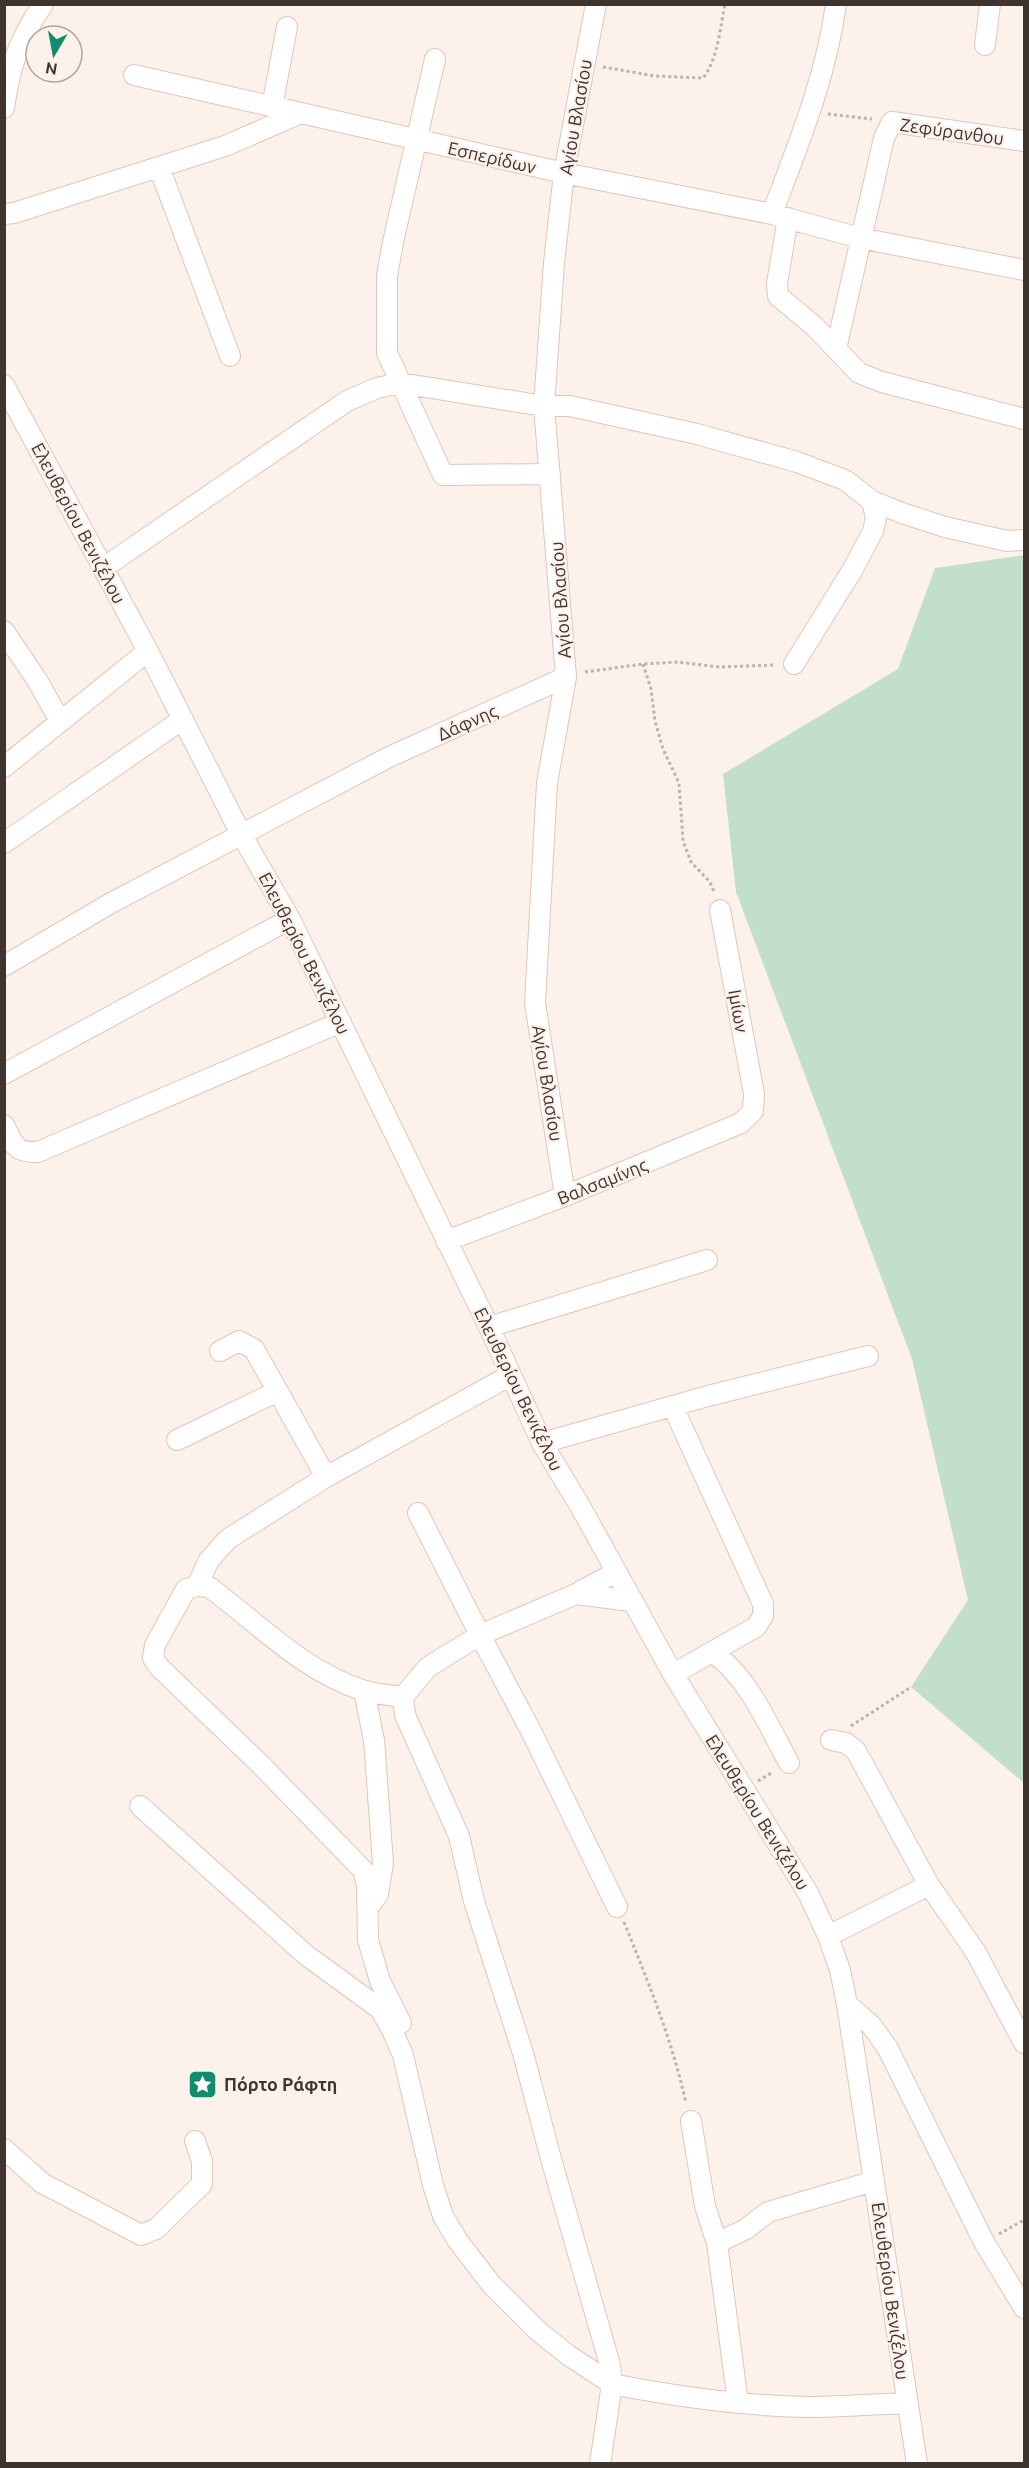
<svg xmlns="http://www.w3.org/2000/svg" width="1029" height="2468" font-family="Ubuntu,sans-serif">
<rect width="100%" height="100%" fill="#fdf1eb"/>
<path fill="#c2dfcb" d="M1024,555V1783L911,1687L968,1600L912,1359L736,892L723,774L898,669L935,568Z"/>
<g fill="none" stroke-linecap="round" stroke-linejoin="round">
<defs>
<path id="minor" d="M985,45L990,4
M435,59L393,242L387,276V353L443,475L550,474
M134,75L301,113
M272,107L287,27
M4,108C10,65 19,40 43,4
M159,167L230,356
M4,214L14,213L225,146L301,113L564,173L772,214L860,238L1024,270
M772,214C798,145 826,78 836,4
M788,218L777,283L778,296L814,326L859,373L882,382L1024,419
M836,349L884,138L892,122L1024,141
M4,385L148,651L241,834L290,919L489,1327L542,1443L580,1506L673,1674L808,1893L828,1936L840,1970L847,2004L917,2464
M103,568L347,401L377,388L400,383L544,406H570L697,434L797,462L845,480L872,501L902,513L945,527L1007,541L1024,540
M4,631L37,680L60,721
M794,664L853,569L873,531L876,518L872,501
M4,767L148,651
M4,843L183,719
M4,966L111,903L389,757L566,677
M4,1074L290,919
M4,1125C14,1145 15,1153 38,1152L341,1022
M565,1196L535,1003L547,783L566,677L544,406L554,263L564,173L596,4
M446,1241L565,1196L741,1123L753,1111L754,1094L720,910
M489,1327L707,1260
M220,1351L239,1341L254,1349L326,1477
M177,1440L278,1391
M542,1443L708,1396L868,1356
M418,1513L480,1635L576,1594L616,1572
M197,1586L209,1560L228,1539L326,1477L511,1375
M576,1594L631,1601
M712,1652C748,1676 768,1725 789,1763
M673,1674L756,1627L763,1616V1604L673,1407
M364,1691L374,1740L383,1863L378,1894L371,1904
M831,1740L846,1743L856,1751L929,1885L975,1951L1024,2043
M140,1806L306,1955L380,2009L391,2028L403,2055L433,2185L443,2216L458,2241L491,2284L538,2331L568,2355L612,2384L600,2464
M617,1907L532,1733L480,1635L428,1667L403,1697L405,1715L459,1836L474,1901L523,2053L551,2159L610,2365L612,2384C678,2397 743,2406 810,2407C842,2407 875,2404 907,2403
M828,1936L929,1885
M847,2004L871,2025L887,2047L984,2242L1024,2308
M401,2023L380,1981L368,1940L367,1885L363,1870L259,1763L159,1667L153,1658L155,1645L186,1589L197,1586L209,1587C258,1623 303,1671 362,1690C374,1694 389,1695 403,1697
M691,2121L705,2206L717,2243L738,2403
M4,2149L42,2183L141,2235L156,2229L202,2184V2161L195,2141
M717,2243L746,2229L768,2212L874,2181"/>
</defs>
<use href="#minor" stroke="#e1c6b7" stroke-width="22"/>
<path stroke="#bdb2ac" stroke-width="3" stroke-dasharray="3 3" stroke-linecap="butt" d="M603,67L655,76L703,78C718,59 720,28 725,4
M828,114L872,119
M643,664L651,689L655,721L663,749L679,783L683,841L691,862L710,882L714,892
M585,672L643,664L678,662L719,667L775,665
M851,1726L911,1687
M758,1781L773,1772
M624,1922C649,1984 671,2037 686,2103
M999,2234L1024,2220"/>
<use href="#minor" stroke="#fff" stroke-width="20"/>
</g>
<defs>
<symbol id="sight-square" viewBox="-11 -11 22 22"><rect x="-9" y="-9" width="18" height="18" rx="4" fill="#118c6f" stroke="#fdf1eb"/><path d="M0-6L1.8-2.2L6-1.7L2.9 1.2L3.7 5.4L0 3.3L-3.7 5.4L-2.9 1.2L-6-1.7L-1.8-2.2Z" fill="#fff"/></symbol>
</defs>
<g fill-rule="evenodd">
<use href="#sight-square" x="186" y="2068" width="33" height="33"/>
</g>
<g text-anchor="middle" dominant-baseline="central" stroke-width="4.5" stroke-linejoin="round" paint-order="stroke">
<g font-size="18" fill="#3f342e" stroke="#fdf1eb">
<text transform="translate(575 117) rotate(-80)">Αγίου Βλασίου</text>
<text transform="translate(952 131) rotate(8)">Ζεφύρανθου</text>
<text transform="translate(492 157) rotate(13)">Εσπερίδων</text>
<text transform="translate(79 523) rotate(62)">Ελευθερίου Βενιζέλου</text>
<text transform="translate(560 600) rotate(-94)">Αγίου Βλασίου</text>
<text transform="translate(467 722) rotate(-24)">Δάφνης</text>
<text transform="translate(305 953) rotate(63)">Ελευθερίου Βενιζέλου</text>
<text transform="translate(739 1011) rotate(80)">Ιμίων</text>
<text transform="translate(548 1083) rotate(81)">Αγίου Βλασίου</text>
<text transform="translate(602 1181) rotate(-22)">Βαλσαμίνης</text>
<text transform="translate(519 1389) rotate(64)">Ελευθερίου Βενιζέλου</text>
<text transform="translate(758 1812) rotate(58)">Ελευθερίου Βενιζέλου</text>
<text transform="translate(891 2291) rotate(82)">Ελευθερίου Βενιζέλου</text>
</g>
<g font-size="18" font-weight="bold" fill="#3f342e" stroke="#fdf1eb" text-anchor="start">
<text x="224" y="2084">Πόρτο Ράφτη</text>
</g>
</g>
<rect width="1029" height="2468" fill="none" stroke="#3f342e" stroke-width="12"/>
<g transform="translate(54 54) rotate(190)"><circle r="28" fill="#fdf1eb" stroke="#b1a59f" stroke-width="1.5"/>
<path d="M0-4.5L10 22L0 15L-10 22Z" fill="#118c6f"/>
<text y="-9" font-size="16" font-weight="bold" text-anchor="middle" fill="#3f342e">N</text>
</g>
</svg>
